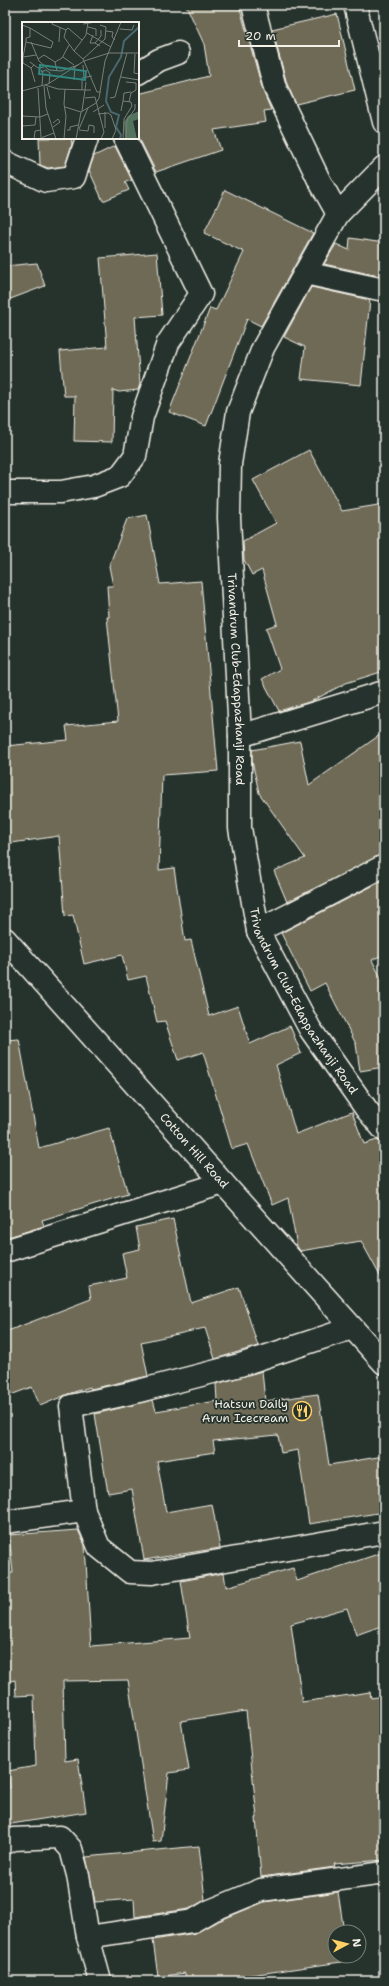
<svg xmlns="http://www.w3.org/2000/svg" width="389" height="1986" font-family="'Shantell Sans',sans-serif">
<rect width="100%" height="100%" fill="#26332d"/>
<filter id="ink" filterUnits="userSpaceOnUse"><feTurbulence type="fractalNoise" baseFrequency=".025" numOctaves="2"/><feDisplacementMap in="SourceGraphic" scale="8" xChannelSelector="R" yChannelSelector="G"/><feConvolveMatrix kernelMatrix="1 2 1 2 8 2 1 2 1" color-interpolation-filters="sRGB"/></filter>
<g filter="url(#ink)">
<path fill="#6e6a57" stroke="#f4f1e8" d="M186,5H239L263,91L271,110L264,111L266,122L214,130L221,150L156,172L138,136V94L209,76L204,44Z
M337,14L355,90L296,104L287,84L272,29Z
M39,138H71L72,144L65,166L48,168L40,165Z
M115,146L132,180L125,182L129,190L103,201L89,170L94,156Z
M225,190L313,233L261,326L247,319L206,426L169,412L210,308L216,310L244,252L204,233Z
M350,238L384,243L379,276L324,264L336,244L349,250Z
M157,253L162,315L135,317L140,384L138,390L119,392L113,390L112,442L74,441L75,396H64L60,351L107,347L100,258Z
M37,263L45,286L5,301V266Z
M311,287L370,300L361,385L301,379L305,347L284,337Z
M309,450L342,511L384,504V671L346,683L312,701L279,711L262,679L280,669L266,628L277,624L262,570L252,575L244,560L243,541L276,523L253,480Z
M147,515L160,584L201,581L218,771L162,775L159,870L174,868L185,941L191,940L209,1016L238,1006L250,1044L290,1026L301,1053L276,1065L296,1134L352,1112L364,1144L377,1140L384,1142V1283L361,1241L300,1251L297,1246L288,1198L272,1205L248,1144L232,1149L203,1052L178,1060L165,1021L157,1022L146,976L128,980L122,955L84,964L73,915L65,916L59,836L5,844V746L68,740L66,726L118,721L107,617H109L107,586H113L109,566L127,519Z
M384,732V854L287,902L274,871L305,858L259,793L252,761V750L300,741L309,785Z
M384,880V954L372,960L384,984V1067L360,1071L356,1044L325,983L310,991L281,933Z
M19,1039L39,1148L109,1128L128,1194L42,1220L44,1226L5,1238V1040Z
M173,1219L191,1303L239,1287L258,1346L215,1359L205,1328L141,1342L148,1376L91,1389L90,1387L68,1394L40,1406L32,1387L5,1397V1332L91,1299L89,1286L127,1278L122,1253L140,1249L136,1227Z
M262,1371L265,1401L318,1394L329,1465L384,1456V1512L309,1524L298,1450L281,1453L278,1435L213,1441L215,1452L157,1461L166,1512L212,1504L220,1548L144,1560L132,1489L108,1493L95,1414L153,1400L156,1411L217,1401L216,1384Z
M78,1530L85,1545L91,1646L190,1638L181,1581L224,1573L226,1587L293,1568L297,1581L384,1552V1625L356,1635L347,1608L291,1624L302,1702L370,1692L371,1698L384,1696V1860L334,1864L335,1867L261,1877L256,1818H257L246,1711L181,1721L189,1770L169,1773L161,1841L153,1842L128,1680L63,1681L65,1761L78,1759L86,1812L5,1825V1788H10L8,1771L36,1766L34,1695L16,1696L15,1680L5,1682V1573H13L9,1535Z
M199,1846L205,1900L189,1909L135,1917L134,1899L95,1902L86,1857Z
M338,1892L344,1932H335V1956H348V1961L244,1976V1981H186L185,1973L158,1977L153,1940L195,1933L216,1922L264,1902Z"/>
<g fill="none" stroke-linecap="round" stroke-linejoin="round">
<defs>
<g id="minor">
<path d="M253,5L275,88L319,180L338,214"/>
<path d="M355,5L384,122"/>
<path d="M138,73L159,60L178,53"/>
<path d="M5,162L46,181L74,177L87,138"/>
<path id="s1" d="M384,167L338,214L263,348L238,412L230,464L229,518L240,736V828L258,931L310,1029L367,1110L384,1130"/>
<path d="M305,273L384,290"/>
<path d="M5,492H61L94,486L120,476L135,456L142,417L168,343L201,294L125,138"/>
<path d="M240,736L384,692"/>
<path d="M258,931L384,866"/>
<path d="M5,1251L223,1183"/>
<path d="M84,1511L71,1406L131,1393L240,1365L352,1328"/>
<path d="M5,1522L84,1511L99,1547L130,1572L152,1573L384,1532"/>
<path d="M5,1843L13,1839L60,1837L71,1849L78,1875L88,1937L100,1981"/>
<path d="M88,1937L193,1921L210,1911L261,1890L384,1873"/>
</g>
<g id="secondary">
<path id="s2" d="M5,939L384,1363"/>
</g>
</defs>
<use href="#minor" stroke="#f4f1e8" stroke-width="25"/>
<use href="#secondary" stroke="#f4f1e8" stroke-width="25"/>
<use href="#minor" stroke="#26332d" stroke-width="22"/>
<use href="#secondary" stroke="#26332d" stroke-width="22"/>
</g>
</g>
<defs>
<symbol id="restaurant-ring" viewBox="-11 -11 22 22"><circle r="9.5" fill="#26332d" stroke="#ffd166" stroke-width="1.5"/><path d="M-5-6h1v4h1v-4h1v4h1v-4h1v5L-1.5 .5V6h-2V.5L-5-1ZM5-6V6H3V1.5H1.5Q1.5-4 5-6Z" fill="#ffd166"/></symbol>
</defs>
<g fill-rule="evenodd">
<use href="#restaurant-ring" x="291" y="1400" width="22" height="22"/>
</g>
<g text-anchor="middle" dominant-baseline="central" stroke-width="3.5" stroke-linejoin="round" paint-order="stroke">
<g font-size="12" fill="#f4f1e8" stroke="#26332d">
<text stroke="none"><textPath href="#s1" startOffset="556">Trivandrum Club-Edappazhanji Road</textPath></text>
<text stroke="none"><textPath href="#s1" startOffset="892">Trivandrum Club-Edappazhanji Road</textPath></text>
<text stroke="none"><textPath href="#s2" startOffset="284">Cotton Hill Road</textPath></text>
</g>
<g font-size="12" fill="#f4f1e8" stroke="#26332d" text-anchor="end">
<text x="288" y="1404">Hatsun Daily<tspan x="288" dy="14">Arun Icecream</tspan></text>
</g>
</g>
<g transform="translate(22 22)">
<rect width="117" height="117" fill="#26332d"/>
<path d="M117,89V97L111,99L115,117H103L102,100L106,94Z" fill="#54735c"/>
<path fill="none" stroke="#49676f" stroke-width="2" d="M98,117L99,113L94,105L97,93L89,90L84,79L87,55L99,35L102,19L117,5"/>
<path fill="none" stroke="#787f78" stroke-width="1" d="M31,0L30,2L44,8M66,0L64,13L52,29L61,37L75,70H79M61,2L74,0M0,3L8,6L31,20L29,26L4,20V16L8,15V6M66,5L74,7V14M98,7L110,8L112,3M84,9L91,10L90,15L93,18M65,11L89,25M71,13L68,21H73M9,20L17,39L27,48L39,49L56,43M37,20L38,5M78,24L73,21L79,14V8M52,29L42,15L44,8L46,6L60,18M113,32L112,51L117,52M1,35L4,20M41,35L52,43M16,37L22,33L33,40M61,37L83,17L84,5L78,3M8,40L16,46L22,45M1,41V35L14,33M1,41L9,46L12,43M61,43L62,56M9,46L13,60M19,48L21,51L20,63M35,49L33,40L40,36L47,23M19,50L24,48L28,51L27,62M99,55L117,58M52,58L53,44M64,60L63,68H69M104,60L114,61V68L109,71L107,80M23,63L36,67L63,68L60,89M22,64L24,86L34,117M25,65L28,77M16,66L19,115M60,68V56L70,54M0,69L26,62L62,39L87,31H117M63,76L73,75L82,110L79,117M88,76L93,75L105,31M101,79L102,71L109,70M43,85L59,90M99,89L101,79L109,80L110,84L102,97L101,117M71,90L82,83M83,90V106M76,92L86,91L89,93L94,108L90,117M0,94L18,95L26,92M31,101L36,97L38,100L31,105M0,104L13,103L14,95M57,107L66,86M45,108H48V105L56,103M57,108L66,109L67,103L72,104V111M12,117L13,109L19,108M16,117L32,111M42,117L44,94L42,82L43,67M54,117L59,90L74,81L77,76L83,39L99,0M104,117L105,98L113,87V82"/>
<path fill="#318880" fill-opacity="0.15" stroke="#318880" stroke-width="2" d="M18,43L64,49L63,58L17,52Z"/>
<rect width="117" height="117" fill="none" stroke="#f4f1e8" stroke-width="2"/>
</g>
<rect width="389" height="1986" fill="none" stroke="#26332d" stroke-width="20"/>
<rect x="10" y="10" width="369" height="1966" fill="none" stroke="#f4f1e8" stroke-width="1.5" filter="url(#ink)"/>
<g transform="translate(347 1944) rotate(83)"><circle r="19" fill="#26332d" stroke="#787f78"/>
<path d="M0-3L7 15L0 10L-7 15Z" fill="#ffd166"/>
<text y="-6" font-size="11" font-weight="bold" text-anchor="middle" fill="#f4f1e8">N</text>
</g>
<path d="M239 40v6h100v-6" fill="none" stroke="#f4f1e8" stroke-width="2"/>
<text x="245" y="40" font-size="12" fill="#f4f1e8" stroke="#26332d" stroke-width="3" paint-order="stroke">20 m</text>
</svg>
